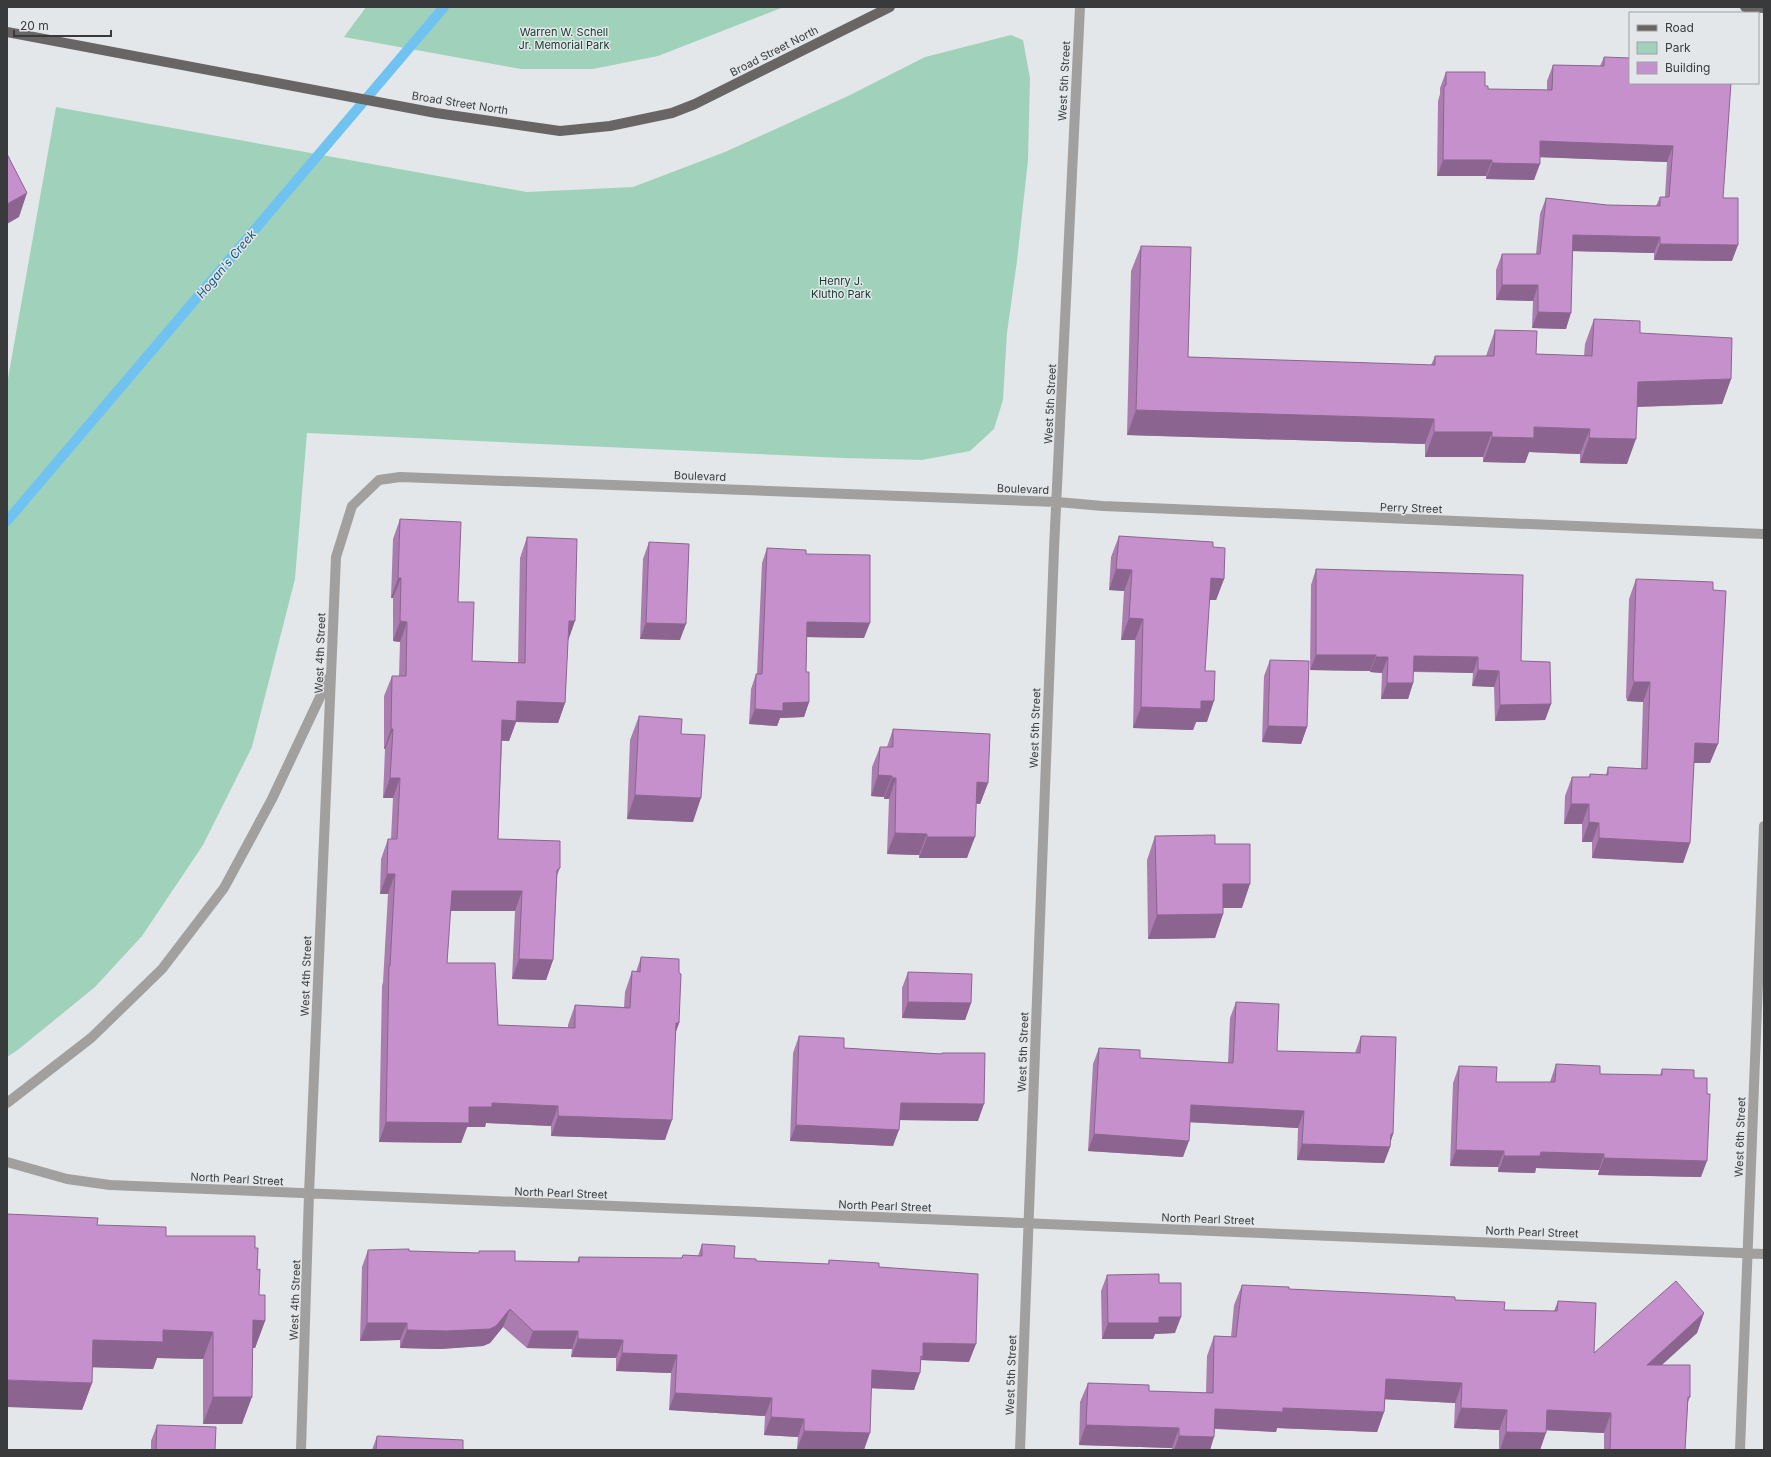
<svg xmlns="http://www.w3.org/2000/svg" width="1771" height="1457" font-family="Inter,sans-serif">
<rect width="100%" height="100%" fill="#e4e7ea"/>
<path fill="#a0d2bb" d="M366,7H784L658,56L593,69H521L344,37Z
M1011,35L1023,40L1030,78L1028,160L1017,261L1007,333L1003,400L994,429L970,451L922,460L843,458L307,433L295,579L252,747L203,845L142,936L95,987L19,1049L7,1057V384L56,107L527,192L633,187L725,152L848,96L925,57Z"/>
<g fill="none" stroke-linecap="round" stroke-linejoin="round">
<path stroke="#70c3f0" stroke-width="10" d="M7,521L444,7"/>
<path stroke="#a29f9f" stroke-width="10" d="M7,1103L91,1038L162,969L224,888L272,799L329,678
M7,1162L67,1179L110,1185L1764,1254
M301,1450L309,1194L336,557L352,506L379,480L400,477L1057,502L1103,506L1764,534
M1020,1450L1054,549L1080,7
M1740,1450L1764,826"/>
<path stroke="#696565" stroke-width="10" d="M1745,7L1764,8
M7,32L436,113L560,131L610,126L672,113L695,104L890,7"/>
</g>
<path fill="#aa7caf" d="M1604,57L1723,198L1732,261L1654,260V253L1573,251L1566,329L1532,328L1533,301L1496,300V270L1502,254H1536L1540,214L1546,198L1607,205L1656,206L1660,197H1665L1667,162L1540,157L1534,180L1486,179V176H1437L1438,101L1440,94V88L1446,72L1485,86L1488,89L1547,90V81L1553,65L1600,66Z
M1141,246L1188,357L1431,365L1435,356H1486L1495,330L1536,354L1584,356L1585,344L1594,319L1731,379L1722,404L1637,407L1627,464L1580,463V454L1529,452L1525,463L1483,462V457H1425V444L1127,435L1131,271Z
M400,519L458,602L472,661L518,663L520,558L527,537L568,641L565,703L558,723L516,722L509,741H502L498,839L560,868L557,876L553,960L546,980L512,979L515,911H450L447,963L498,1025L568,1028V1025L575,1005L624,1007L625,992L632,971L636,972L641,957L679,1023L676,1031L665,1140L551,1136V1126L486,1123L485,1127H467L461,1143L379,1142L382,986L383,982L388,894H380L381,859L388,839H391L393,798H383L385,749H384V696L392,676H399L400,642L393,641V598H391L393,539Z
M1119,536L1213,547L1224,579L1216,600H1209L1205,671L1207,722H1196L1193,730L1133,728L1135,640H1121L1124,591L1109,590L1111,557Z
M649,542L680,640L640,639L643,559Z
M767,548L806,554L864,638L807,637L806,672L809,702L804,717L780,718L777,726L749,724L751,689L756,674H757L762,563Z
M1316,569L1521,661L1551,704L1545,720L1495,721L1494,687L1472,686L1473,673L1413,672V683L1408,699H1381L1382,673L1370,672V671L1310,670L1311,585Z
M1636,579L1710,763H1694L1690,843L1683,863L1592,858V842H1582V824H1564L1565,796L1572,777H1589L1590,774L1606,775L1608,767L1641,769L1643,702L1627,701L1626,697L1629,599Z
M1270,660L1307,727L1301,744L1262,742L1264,676Z
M639,716L681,734L693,822L627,819L630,740Z
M893,729L988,783L980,804L976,803L967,858H919V855L887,854L889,799H884V797L871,796L872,767L880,747H887Z
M1155,836L1215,844L1242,908H1223V914L1215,938L1148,939L1147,860Z
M908,972L971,1003L965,1020L902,1018V988Z
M1236,1002L1277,1051L1355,1053L1361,1036L1393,1134L1390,1142V1147L1384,1163L1297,1160L1298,1128L1190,1122L1183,1157L1088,1151L1093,1064L1099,1048L1140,1058L1228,1063L1230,1018Z
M799,1036L844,1048L942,1054V1053L978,1121L900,1120L893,1146L790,1141L793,1053Z
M1556,1064L1600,1074L1660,1075L1662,1069L1694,1078L1701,1177L1598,1175L1599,1170L1536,1168L1535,1173L1498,1172V1167L1450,1166L1453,1083L1459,1066L1496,1082H1550Z
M97,1225L166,1236L255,1248L259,1295L265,1321L255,1348H253L242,1424H203V1359L157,1358L153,1369L92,1367V1383L82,1410Z
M702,1244L734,1258L756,1261L828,1264L829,1260L879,1267L969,1362L921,1360L914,1390L871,1388L864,1450L797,1449L798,1437L764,1435L765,1416L669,1410L671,1373L616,1371V1358L571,1357L572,1349L527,1348L503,1327L490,1343L483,1346L440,1349L400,1348V1340L360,1341L362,1267L368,1250L479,1253V1251L515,1261L577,1262L579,1257L681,1258L683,1255L698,1256Z
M1107,1275L1159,1283L1175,1333L1155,1334L1153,1339H1102L1101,1291Z
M1242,1285L1289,1289L1455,1300L1504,1310L1554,1311L1558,1301L1594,1353L1704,1313L1697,1333L1661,1365L1690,1397L1688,1402L1685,1450H1604V1433L1546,1430L1540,1450H1499V1430L1454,1428L1455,1403L1385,1399L1384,1412L1377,1432L1277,1428L1276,1432L1215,1429L1210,1450H1172V1448L1079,1445L1080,1402L1088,1383L1149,1391L1206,1393L1207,1356L1214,1336L1231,1337L1234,1305Z
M157,1425L215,1450H151V1441Z
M377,1436L463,1450H372Z"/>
<path fill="#8b658f" d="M1540,141L1673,146L1667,162L1535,157Z
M1443,160H1492L1486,176H1437Z
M1492,163L1540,164L1534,180L1486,179Z
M27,193L19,217L7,224V204Z
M1573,235L1660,237L1654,253L1567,251Z
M1660,244L1738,245L1732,261L1654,260Z
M1502,285H1538L1533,301L1496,300Z
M1538,312L1571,313L1566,329L1532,328Z
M1731,379L1722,404L1629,407L1638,382Z
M1136,410L1434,419L1425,444L1127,435Z
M1534,427L1590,429L1580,454L1529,452L1525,463L1483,462L1492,437Z
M1434,432H1492L1483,457H1425Z
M1589,438L1636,439L1627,464L1580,463Z
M1116,569L1132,570L1124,591L1109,590Z
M398,578H401L393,598H391Z
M1211,578L1224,579L1216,600H1203Z
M1129,618L1143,619L1135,640H1121Z
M400,621L407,622L400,642L393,641Z
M569,621H575L568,641Z
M807,622L870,623L864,638L802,637Z
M646,623L686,624L680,640L640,639Z
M1316,655H1376L1370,671L1310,670Z
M1414,656L1478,657L1473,673L1408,671Z
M1376,657H1388L1382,673L1370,672Z
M1478,670L1499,671L1494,687L1472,686Z
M1634,682H1650L1643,702L1627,701Z
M1387,683H1413L1408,699H1381Z
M517,701L565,703L558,723L516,722L509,741L495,740L502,720Z
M1201,701H1214L1207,722H1196L1193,730L1133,728L1141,707Z
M809,702L804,717L780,718L777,726L749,724L755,709L783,703Z
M1551,704L1545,720L1495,721L1500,705Z
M1268,726L1307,727L1301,744L1262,742Z
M391,729H393L385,749H384Z
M1695,743L1718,744L1710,763H1688Z
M878,775L892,776L884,797L871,796Z
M390,778H400L393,798H383Z
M892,778H896L889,799H884Z
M977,782L988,783L980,804L969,803Z
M635,795L701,798L693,822L627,819Z
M1571,804H1589L1582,824H1564Z
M1589,822L1599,823L1592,842H1582Z
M895,833L927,834L919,855L887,854Z
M927,837H975L967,858H919Z
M1599,838L1690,843L1683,863L1592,858Z
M387,874H395L388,894H380Z
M1223,884H1250L1242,908H1214Z
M452,891H522L515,911H444Z
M1223,914L1215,938L1148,939L1157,915Z
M519,959L553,960L546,980L512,979Z
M908,1002L971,1003L965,1020L902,1018Z
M676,1023H679L672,1043Z
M492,1103L558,1106L551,1126L486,1123L485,1127H467L461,1143L379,1142L386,1122Z
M901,1103L984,1104L978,1121L895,1120Z
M1191,1105L1304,1111L1298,1128L1185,1122Z
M558,1116L672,1120L665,1140L551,1136Z
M796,1125L899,1130L893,1146L790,1141Z
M1094,1134L1189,1141L1183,1157L1088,1151Z
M1393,1134L1389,1147H1390L1384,1163L1297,1160L1302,1144Z
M1456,1150L1504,1151L1498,1167L1450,1166Z
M1541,1152L1604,1154L1599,1170L1536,1168L1535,1173L1498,1172L1504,1156Z
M1604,1158L1707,1161L1701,1177L1598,1175Z
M510,1309L503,1327L490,1343L483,1346L440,1349L400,1348L407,1330Z
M1704,1313L1697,1333L1640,1385L1647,1365Z
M1159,1317H1181L1175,1333L1155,1334L1153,1339H1102L1108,1323Z
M253,1320L265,1321L255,1348H243Z
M367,1323H407L400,1340L360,1341Z
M163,1330L213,1332L203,1359L157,1358L153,1369L83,1367L93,1340Z
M533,1331H578L572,1349L527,1348Z
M578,1339L623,1340L616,1358L571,1357Z
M923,1343L976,1344L969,1362L921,1360L923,1357Z
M622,1353L677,1355L671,1373L616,1371Z
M872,1370L920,1373L914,1390L865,1388Z
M1386,1379L1462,1383L1455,1403L1379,1399Z
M7,1380L92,1383L82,1410L7,1407Z
M675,1393L772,1398L765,1416L669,1410Z
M213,1397H252L242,1424H203Z
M1283,1408L1384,1412L1377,1432L1277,1428L1276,1432L1208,1428L1215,1409Z
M1461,1408L1507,1410L1499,1430L1454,1428Z
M1547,1410L1611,1413L1604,1433L1540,1430Z
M771,1417L804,1419L798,1437L764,1435Z
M1086,1425L1179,1428L1172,1448L1079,1445Z
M804,1431L870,1433L864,1450L797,1449Z
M1506,1432L1546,1433L1540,1450H1500Z
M1179,1436L1214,1437L1210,1450H1174Z"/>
<path fill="#c690cc" stroke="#8b658f" d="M1604,57L1630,58V83H1731L1723,198H1738V245L1660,244V237L1573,235L1571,313L1538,312V285H1502V254H1540L1546,198L1607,205L1660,206V197H1669L1673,146L1540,141V164L1492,163V160H1443L1444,86L1446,85V72H1485V86H1488V89L1552,90L1553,65L1604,66Z
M7,154L27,193L7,204Z
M1141,246L1191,247L1188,357L1435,365V356H1494L1495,330L1537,331L1536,354L1592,356L1594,319L1640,321V333L1732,338L1731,379L1638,382L1636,439L1589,438L1590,429L1534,427V438L1492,437V432H1434V419L1136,410Z
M400,519L461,522L458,602H474L472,661L525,663L527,537L577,539L575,621H569L565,703L517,701L516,721L502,720L498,839L560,841V868L557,870L553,960L519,959L522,891H452L447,963H495L498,1025L575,1028V1005L630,1008L632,971L640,972L641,957L679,959V973L681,974L679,1023H676L672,1120L558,1116V1106L492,1103V1107H469V1123L386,1122L389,966H390L395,874H387L388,839H397L400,778H390L393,729H391L392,676H406L407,622L400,621L401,578H398Z
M1119,536L1213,542V547L1225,548L1224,579L1211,578L1205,671H1215L1214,701H1201V709L1141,707L1143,619L1129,618L1132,570L1116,569Z
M649,542L689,544L686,624L646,623Z
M767,548L806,550V554L870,555V623L807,622L806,672H809V702L783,703V711L755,709L756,674H762Z
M1316,569L1523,575L1521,661L1550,662L1551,704L1500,705L1499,671L1478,670V657L1414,656L1413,683H1387L1388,657H1376V655H1316Z
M1636,579L1713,582V590L1726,591L1718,744L1695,743L1690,843L1599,838V823L1589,822V804H1571L1572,777H1590V774L1608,775V767L1647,769L1650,682H1634L1633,678Z
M1270,660L1309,661L1307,727L1268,726Z
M639,716L682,719L681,734L705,735L701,798L635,795Z
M893,729L990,734L988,783L977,782L975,837H927V834L895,833L896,778H892V776L878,775L880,747H893Z
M1215,835V844H1250V884H1223V914L1157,915L1155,836Z
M908,972L972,974L971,1003L908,1002Z
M1236,1002L1279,1004L1277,1051L1360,1053L1361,1036L1396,1037L1393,1134H1391L1390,1147L1302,1144L1304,1111L1191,1105L1189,1141L1094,1134L1099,1048L1140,1050V1058L1233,1063Z
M799,1036L844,1038V1048L942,1054V1053H985L984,1104L901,1103L899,1130L796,1125Z
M1556,1064L1600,1066V1074L1662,1075V1069L1694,1070V1078H1707V1094H1710L1707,1161L1604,1158V1154L1541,1152L1540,1156H1504V1151L1456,1150L1459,1066L1497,1067L1496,1082H1555Z
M7,1214L98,1218L97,1225L166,1227V1236H255V1248H258L257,1270L260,1269L259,1295H265V1321L253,1320L252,1397H213V1332L163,1330V1342L93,1340L92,1383L7,1380Z
M702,1244L735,1246L734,1258L756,1259V1261L829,1264V1260L879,1263V1267L978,1274L976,1344L923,1343V1357L921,1356L920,1373L872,1370L870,1433L804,1431V1419L771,1417L772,1398L675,1393L677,1355L622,1353L623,1340L578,1339V1331H533L510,1309L496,1326L490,1329L446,1331L407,1330V1323H367L368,1250L409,1249V1251L479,1253V1251H515V1261L579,1262V1257L682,1258L683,1255L702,1256Z
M1159,1274V1283H1181V1317H1159V1323H1108L1107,1275Z
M1676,1281L1704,1313L1647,1365H1690V1397H1688L1685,1450H1610L1611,1413L1547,1410L1546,1433L1506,1432L1507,1410L1461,1408L1462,1383L1386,1379L1384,1412L1283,1408V1412L1215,1409L1214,1437L1179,1436V1428L1086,1425L1088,1383L1149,1385V1391L1213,1393L1214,1336L1236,1337L1242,1285L1289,1287V1289L1455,1297V1300L1505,1302L1504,1310L1557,1311L1558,1301L1596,1303L1594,1353Z
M157,1425L216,1427L215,1450H156Z
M377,1436L463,1440V1450H376Z"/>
<g text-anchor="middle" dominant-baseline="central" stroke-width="3" stroke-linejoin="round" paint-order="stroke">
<g font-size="11" fill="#11392a" stroke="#e4e7ea">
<text x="564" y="32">Warren W. Schell<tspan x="564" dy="13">Jr. Memorial Park</tspan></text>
<text x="841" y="281">Henry J.<tspan x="841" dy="13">Klutho Park</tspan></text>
</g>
<g font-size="11" fill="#393a3c" stroke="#e4e7ea">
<text transform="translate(774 51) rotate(-27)">Broad Street North</text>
<text transform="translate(1064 81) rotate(-87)">West 5th Street</text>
<text transform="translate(460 103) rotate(9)">Broad Street North</text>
<text transform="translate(1050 404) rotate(-87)">West 5th Street</text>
<text transform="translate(700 476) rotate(2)">Boulevard</text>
<text transform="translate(1023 489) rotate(2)">Boulevard</text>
<text transform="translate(1411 508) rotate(2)">Perry Street</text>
<text transform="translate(320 653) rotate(-88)">West 4th Street</text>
<text transform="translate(1035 728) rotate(-88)">West 5th Street</text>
<text transform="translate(306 976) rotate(-88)">West 4th Street</text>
<text transform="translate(1023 1052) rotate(-88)">West 5th Street</text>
<text transform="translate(1740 1137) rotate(-88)">West 6th Street</text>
<text transform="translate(237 1179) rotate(3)">North Pearl Street</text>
<text transform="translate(561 1193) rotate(2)">North Pearl Street</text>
<text transform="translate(885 1206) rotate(2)">North Pearl Street</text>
<text transform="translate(1208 1219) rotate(2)">North Pearl Street</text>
<text transform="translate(1532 1232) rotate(2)">North Pearl Street</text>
<text transform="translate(295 1300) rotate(-88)">West 4th Street</text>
<text transform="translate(1011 1375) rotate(-88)">West 5th Street</text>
</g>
<g font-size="12" font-style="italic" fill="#175776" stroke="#e4e7ea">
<text transform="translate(226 264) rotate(-50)">Hogan's Creek</text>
</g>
</g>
<rect width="1771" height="1457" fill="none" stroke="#393a3c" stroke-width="16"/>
<rect x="1629" y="12" width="130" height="72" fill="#e4e7ea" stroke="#a0a2a4"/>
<rect x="1637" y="25" width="20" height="6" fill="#696565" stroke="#a0a2a4"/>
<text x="1665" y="32" font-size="12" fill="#393a3c">Road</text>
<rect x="1637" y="42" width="20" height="12" fill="#a0d2bb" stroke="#a0a2a4"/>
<text x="1665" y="52" font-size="12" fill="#393a3c">Park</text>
<rect x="1637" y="62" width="20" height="12" fill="#c690cc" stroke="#a0a2a4"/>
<text x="1665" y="72" font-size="12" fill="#393a3c">Building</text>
<path d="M14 30v6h97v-6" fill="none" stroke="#393a3c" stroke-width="2"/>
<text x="20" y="30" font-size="12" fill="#393a3c" stroke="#e4e7ea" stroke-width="3" paint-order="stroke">20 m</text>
</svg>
